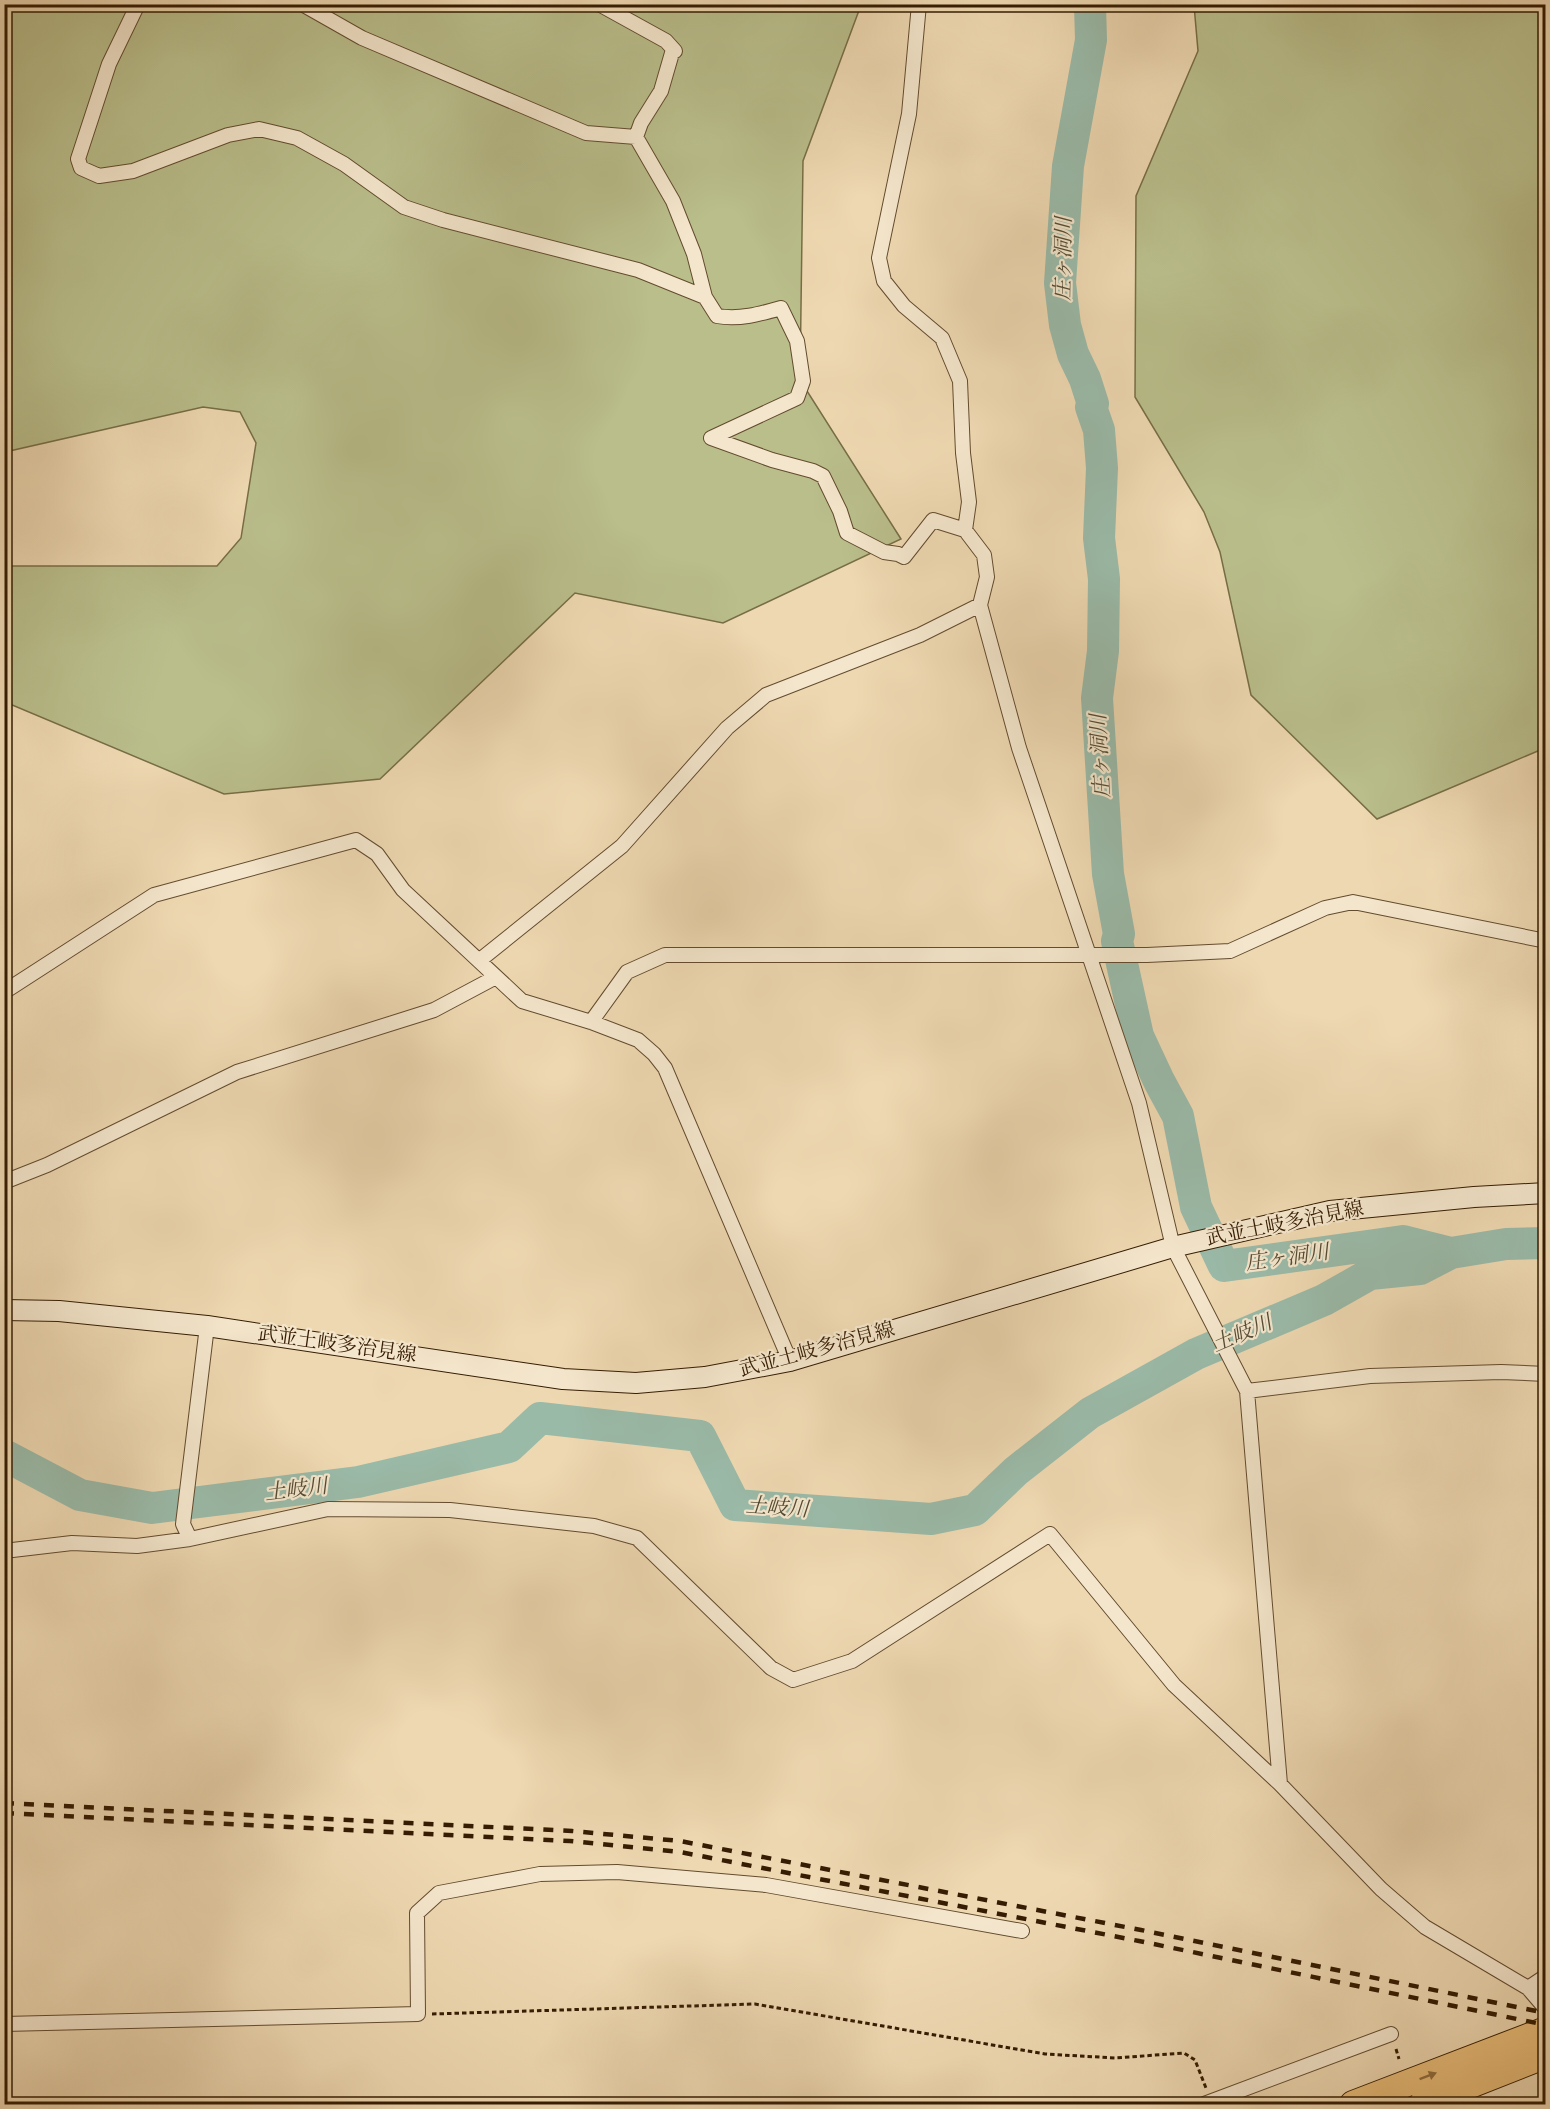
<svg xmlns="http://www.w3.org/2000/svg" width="1550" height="2109" font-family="'Libre Bodoni','Noto Serif JP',serif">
<rect width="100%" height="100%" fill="#eed8b1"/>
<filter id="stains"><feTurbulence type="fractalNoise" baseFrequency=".00333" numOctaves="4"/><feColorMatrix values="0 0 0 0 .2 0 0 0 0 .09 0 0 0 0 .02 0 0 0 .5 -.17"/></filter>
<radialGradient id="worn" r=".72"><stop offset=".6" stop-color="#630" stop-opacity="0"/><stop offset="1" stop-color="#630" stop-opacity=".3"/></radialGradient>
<path fill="#b9be8b" stroke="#776d46" stroke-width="1.5" d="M5,5H861L803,161L800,380L901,539L723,623L575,593L380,779L224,794L5,702L4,566H217L241,538L256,443L240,412L203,407L5,452Z
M1194,5H1545V748L1377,819L1251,695L1220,552L1204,512L1135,397L1136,196L1198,51Z"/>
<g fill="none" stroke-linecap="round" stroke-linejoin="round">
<path stroke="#9abaa8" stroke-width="32" d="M1090,4L1091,40L1068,166L1060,283L1065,325L1073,354L1085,379L1093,404L1091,407L1099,430L1102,468L1099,538L1104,579L1103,651L1097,698L1108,874L1119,934L1117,941L1138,1036L1159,1081L1178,1116L1196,1207L1224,1266L1403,1241L1451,1253
M4,1455L80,1495L152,1508L358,1482L509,1447L540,1418L700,1436L735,1505L931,1519L975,1510L1016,1471L1090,1413L1196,1354L1324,1300L1370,1274L1420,1269L1451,1253L1506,1244L1546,1243"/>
<defs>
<path id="street" d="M138,4L109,64L78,159L81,168L99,176L133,171L228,135L259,129L297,138L344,164L404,207L443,220L638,270L705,297
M302,4L362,38L586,133L636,137
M599,4L666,41L675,51L672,53L661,91L641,123L636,137L673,201L694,254L705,297L717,316C739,320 760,314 781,308L797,341L803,381L797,398L711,438L772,460L813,471L823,476L840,511L847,533L884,552L898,554L904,557L933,520L965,530L984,555L987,577L980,605L1019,748L1139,1103L1173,1247L1247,1391L1280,1784
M919,4L909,114L879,258L884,281L904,306L942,338L960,381L963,453L969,502L965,530
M480,960L622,846L727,728L766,695L920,635L980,605
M4,992L154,895L356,840L377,854L403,890L522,1001L591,1022L638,1040L654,1054L665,1068L790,1361
M591,1022L627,972L665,955H1147L1230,951L1325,908L1353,902L1546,941
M4,1182L47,1165L237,1072L434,1010L496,977
M1247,1391L1370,1376L1501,1372L1546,1374
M190,1539L183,1524L207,1326
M4,1551L72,1543L137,1546L190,1539L328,1509L450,1510L594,1526L637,1538L771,1668L793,1680L852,1661L1050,1534L1174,1685L1280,1784L1381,1889L1425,1927L1528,1988L1546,2009
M1528,1988L1546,1976
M4,2024L418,2014L417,1913L439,1893L540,1874L617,1872L766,1885L1022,1931
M1204,2104L1391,2034"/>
<path id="secondary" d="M4,1310L59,1311L207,1326L563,1379L636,1383L705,1377L790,1361L1173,1247L1330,1211L1474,1197L1546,1193"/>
<path id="highway" d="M1353,2104L1546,2030
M1422,2104L1546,2055"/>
</defs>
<use href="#street" stroke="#634b2e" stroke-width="16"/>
<use href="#secondary" stroke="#351c02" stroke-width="22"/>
<use href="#highway" stroke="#351c02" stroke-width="28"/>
<path stroke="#351c02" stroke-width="3" stroke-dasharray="4.5 3" stroke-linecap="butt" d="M432,2014L755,2004L1045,2054L1115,2058L1184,2053L1195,2060L1206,2088
M1396,2049L1399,2059"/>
<use href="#street" stroke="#f4e6cc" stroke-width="14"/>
<use href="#secondary" stroke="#f4e6cc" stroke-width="20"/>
<use href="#highway" stroke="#e7bc78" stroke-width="26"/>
<path stroke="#351c02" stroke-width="4.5" stroke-dasharray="10 10" stroke-linecap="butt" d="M4,1803L572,1831L680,1841L1141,1930L1546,2013
M4,1813L570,1841L680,1852L1139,1941L1546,2025"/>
</g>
<defs><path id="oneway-solid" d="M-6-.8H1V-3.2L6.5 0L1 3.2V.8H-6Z" transform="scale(1.5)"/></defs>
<use fill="#8e6c3d" href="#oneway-solid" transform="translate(1428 2076) rotate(-21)"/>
<g text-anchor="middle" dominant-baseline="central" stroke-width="4.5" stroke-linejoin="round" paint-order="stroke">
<g font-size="20" fill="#351c02" stroke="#f4e6cc">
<text transform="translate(1285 1224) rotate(-11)">武並土岐多治見線</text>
<text transform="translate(337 1345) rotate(8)">武並土岐多治見線</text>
<text transform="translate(817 1350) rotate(-15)">武並土岐多治見線</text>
</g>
<g font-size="21" font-style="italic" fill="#534b34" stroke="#f4e6cc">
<text transform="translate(1064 259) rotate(-89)">庄ヶ洞川</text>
<text transform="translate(1101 756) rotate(-93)">庄ヶ洞川</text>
<text transform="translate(1287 1258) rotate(-8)">庄ヶ洞川</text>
<text transform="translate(1242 1334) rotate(-23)">土岐川</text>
<text transform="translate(296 1490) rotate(-7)">土岐川</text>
<text transform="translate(777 1508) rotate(4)">土岐川</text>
</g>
</g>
<rect width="1550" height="2109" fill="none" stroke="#eed8b1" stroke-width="24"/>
<rect x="6" y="6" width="1538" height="2097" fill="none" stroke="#351c02" stroke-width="3"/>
<rect x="12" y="12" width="1526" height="2085" fill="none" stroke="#351c02" stroke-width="1.5"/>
<rect width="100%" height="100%" filter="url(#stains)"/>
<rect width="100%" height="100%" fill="url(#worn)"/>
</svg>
